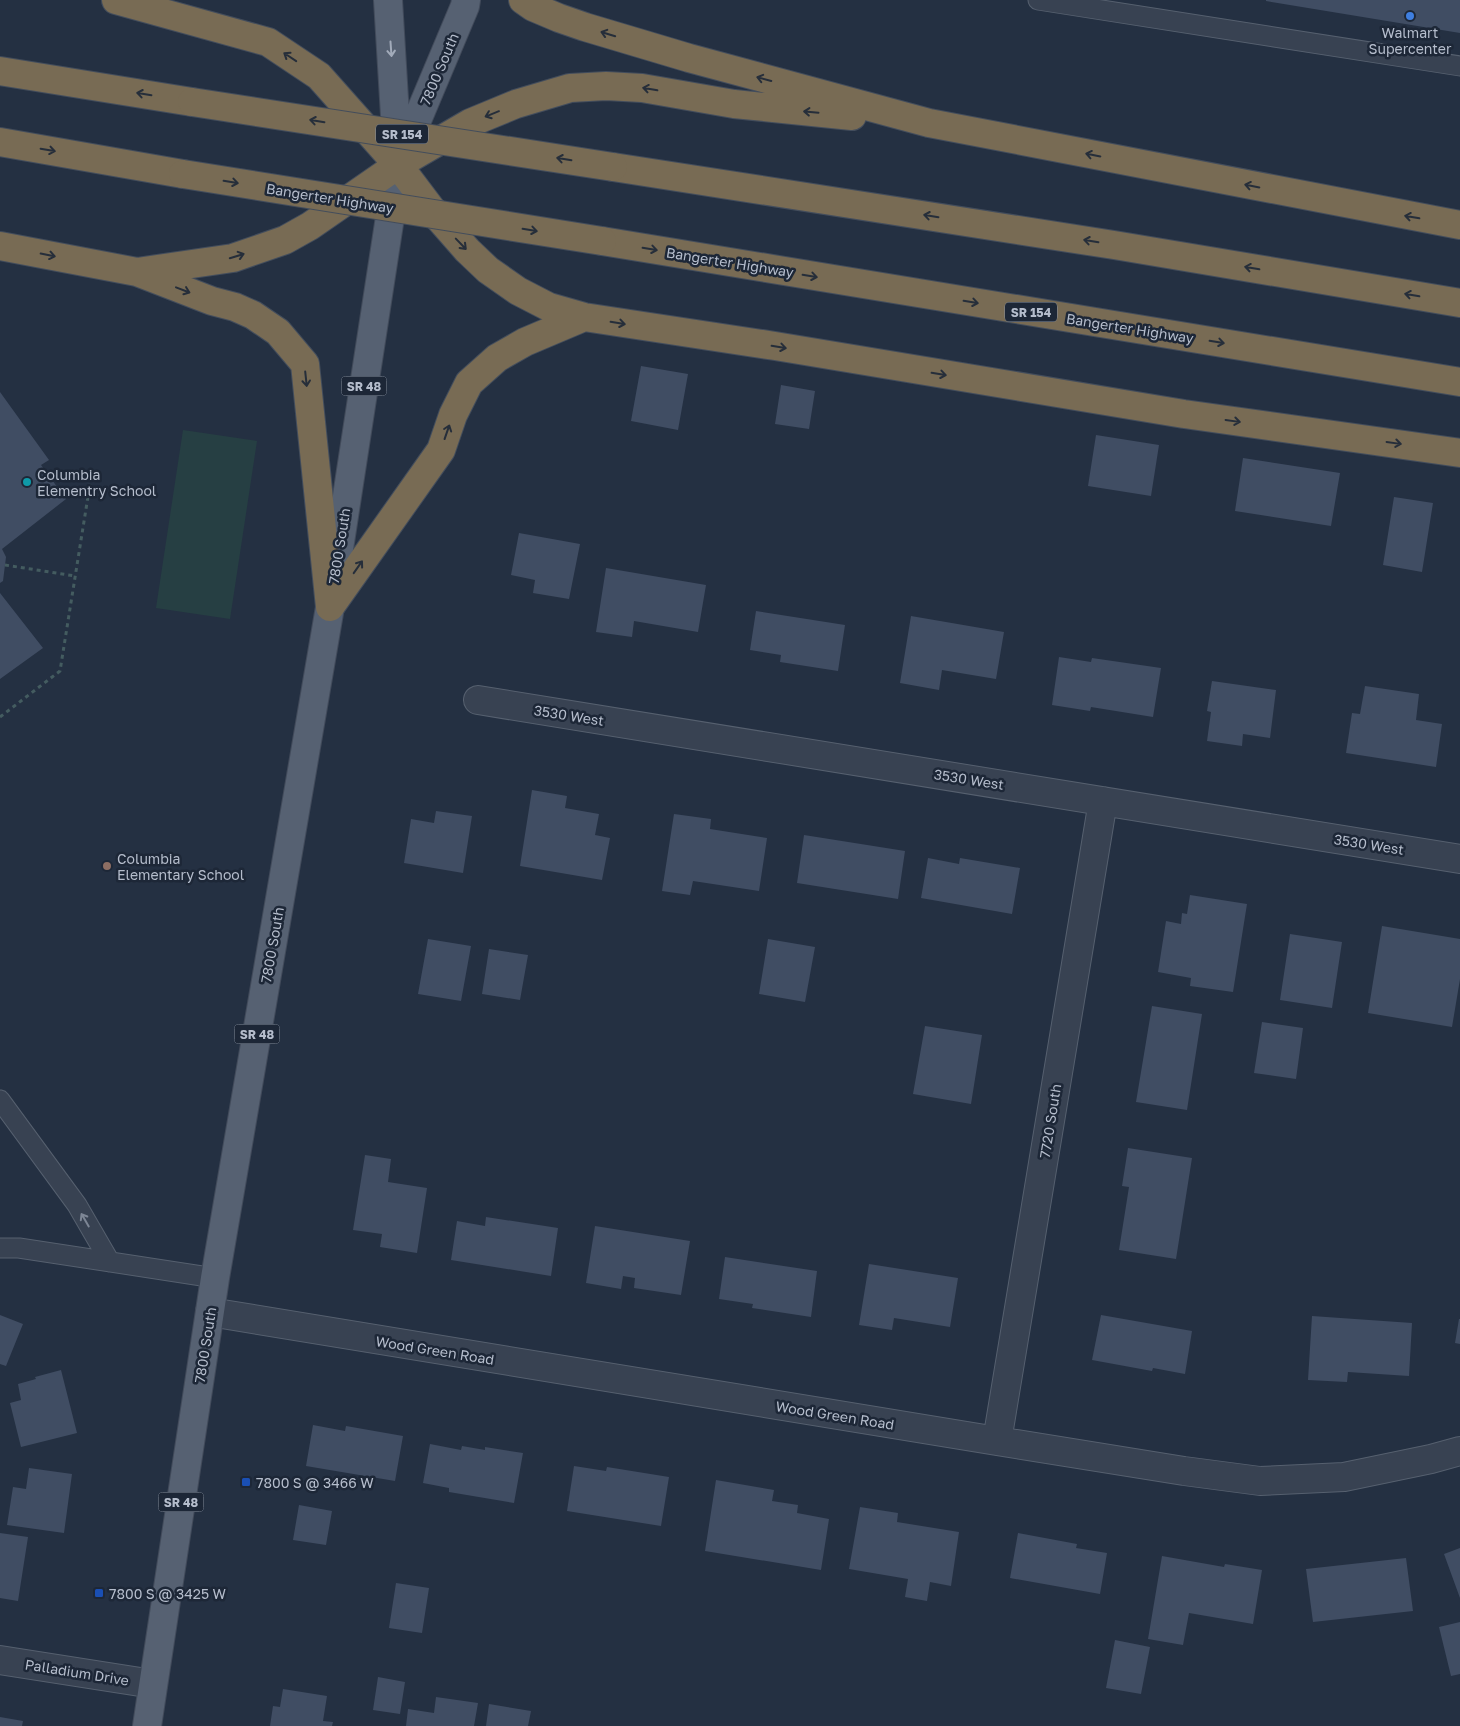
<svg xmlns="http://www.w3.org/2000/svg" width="1460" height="1726" font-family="'Golos Text',sans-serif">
<rect width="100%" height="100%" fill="#243042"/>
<path fill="#263f43" d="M183,430L257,441L230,619L156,608Z"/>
<path fill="#404d63" d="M1266,0H1460V33L1266,1Z
M641,366L688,374L678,430L631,421Z
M781,385L815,391L809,429L775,424Z
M0,392L49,460L41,465L66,499L2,549L6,557L3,581L0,583Z
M1096,435L1159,445L1151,496L1088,486Z
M1243,458L1340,473L1331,526L1235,511Z
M1394,497L1433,503L1422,572L1383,565Z
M519,533L580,544L569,599L533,593L535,580L511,575Z
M606,568L706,585L698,632L634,621L632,637L596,632Z
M0,593L43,648L0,679Z
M756,611L845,625L838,671L780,662L781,655L750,650Z
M911,616L1004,632L996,679L942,670L939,690L900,683Z
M1059,657L1091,662L1092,658L1161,668L1153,717L1091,707L1090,711L1052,705Z
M1212,681L1276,690L1270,738L1243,734L1242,746L1207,741L1211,712L1207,711Z
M1365,686L1419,694L1416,720L1442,724L1436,767L1346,753L1352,713L1360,714Z
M532,790L567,796L565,808L599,814L595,835L610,838L602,880L520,866Z
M436,811L472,816L463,873L404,863L411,819L434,823Z
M674,814L711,819L710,829L767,838L759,891L693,881L690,895L662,891Z
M804,835L905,851L898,899L797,883Z
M928,858L959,864L960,858L1020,868L1012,914L921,898Z
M1190,895L1247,904L1233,992L1190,986L1191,978L1158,972L1166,921L1181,924L1182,913L1187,914Z
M1382,926L1460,939V979L1452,1027L1368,1013Z
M1290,934L1342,942L1332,1008L1280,1000Z
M428,939L471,946L461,1001L418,994Z
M768,939L815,947L805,1002L759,994Z
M489,949L528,955L520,1000L482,994Z
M1152,1006L1202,1014L1187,1110L1136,1102Z
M1262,1022L1303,1028L1296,1079L1254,1073Z
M925,1026L982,1035L971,1104L913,1094Z
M1128,1148L1192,1158L1176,1259L1119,1250L1129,1187L1122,1186Z
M365,1155L391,1159L388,1182L427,1188L417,1253L380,1247L382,1234L353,1230Z
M486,1217L558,1228L551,1276L451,1260L457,1221L485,1226Z
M595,1226L690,1241L681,1295L634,1288L635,1278L623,1276L621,1289L586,1283Z
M725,1257L817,1271L811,1317L752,1308L753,1304L719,1299Z
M869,1264L958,1278L950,1327L894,1318L892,1330L859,1325Z
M0,1315L23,1324L6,1366L0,1364Z
M1101,1315L1192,1331L1185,1374L1153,1368L1152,1371L1092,1360Z
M1312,1316L1412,1323L1409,1376L1348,1372L1347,1382L1308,1380Z
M1459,1319H1460V1344L1455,1343Z
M61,1370L77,1433L21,1447L10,1403L21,1400L18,1384L36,1379L35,1377Z
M313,1425L345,1431L346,1426L403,1436L395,1481L306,1466Z
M430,1444L461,1450L462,1446L485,1450V1447L523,1453L514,1503L449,1492V1488L423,1483Z
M574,1466L606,1471L607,1467L669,1477L661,1526L567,1511Z
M29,1468L72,1474L64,1533L7,1525L13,1487L26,1489Z
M716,1480L774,1490L772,1501L798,1505L797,1513L829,1519L821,1570L705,1551Z
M299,1505L332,1511L326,1545L293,1540Z
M860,1507L898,1513L897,1522L959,1532L951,1586L930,1582L927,1601L905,1597L908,1579L849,1569Z
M0,1533L28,1537L18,1601L0,1598Z
M1018,1533L1077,1544L1076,1548L1107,1553L1100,1594L1010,1578Z
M1460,1548V1598L1444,1554Z
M1162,1556L1224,1567L1225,1564L1262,1570L1253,1624L1189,1613L1183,1645L1148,1639Z
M1406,1558L1413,1611L1313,1622L1306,1569Z
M396,1583L429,1588L422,1633L389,1628Z
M1460,1622V1674L1451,1676L1439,1627Z
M1115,1640L1150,1647L1141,1694L1106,1688Z
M378,1677L405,1682L400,1714L373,1710Z
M283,1689L327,1696L323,1721L333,1722L332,1726H270L273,1706L280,1707Z
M436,1697L478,1703L474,1726H406L408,1709L434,1713Z
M489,1704L531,1711L528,1726H486Z
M0,1717L23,1721L22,1726H0Z"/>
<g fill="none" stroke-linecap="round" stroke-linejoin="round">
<defs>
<path id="lane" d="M1038,0L1460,66
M0,1100L77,1205L110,1262
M0,1248H19L215,1278"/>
<path id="street" d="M478,700L1460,859
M210,1312L997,1441L1184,1471L1260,1481L1344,1477L1431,1459L1460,1451
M997,1441L1103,801
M0,1660L153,1684"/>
<path id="primary" d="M402,156L465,6L466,0
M147,1726L215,1278L330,607L398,165L388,0"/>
<path id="highway" d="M116,0L268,42L319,76L398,165L432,210L467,250L488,270L518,291L549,307L584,317L775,346L1184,414L1460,453
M523,0L533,7L559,18L585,27L689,58L929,123L1460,225
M0,71L192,102
M0,142L183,174
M613,167L1114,245L1460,303
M602,241L1460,382
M0,246L137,272L212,301L235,307L253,315L278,332L305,364L330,607
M137,272L233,258L285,240L310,226L398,165L470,123L516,104L570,88L606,86L642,88L734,104L852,116
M330,607L441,450L453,415L469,383L497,358L525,342L584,317"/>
</defs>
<use href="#lane" stroke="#56606f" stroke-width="21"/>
<use href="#street" stroke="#56606f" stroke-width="30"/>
<use href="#primary" stroke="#424b5b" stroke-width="30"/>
<use href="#highway" stroke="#434d5c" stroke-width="30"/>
<path stroke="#445c60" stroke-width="3" stroke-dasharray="4 4" stroke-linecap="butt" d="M5,565L75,576
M0,717L60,671L90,484"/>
<use href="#lane" stroke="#384252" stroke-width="19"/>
<use href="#street" stroke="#384252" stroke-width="28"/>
<use href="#primary" stroke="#566172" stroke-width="28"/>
<use href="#highway" stroke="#786b54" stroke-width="28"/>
<defs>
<path id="highway-bridge" d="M192,102L613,167
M183,174L602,241"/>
</defs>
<use href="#highway-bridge" stroke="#434d5c" stroke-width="30" stroke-linecap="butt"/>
<use href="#highway-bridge" stroke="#786b54" stroke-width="28"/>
</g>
<defs><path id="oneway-shaft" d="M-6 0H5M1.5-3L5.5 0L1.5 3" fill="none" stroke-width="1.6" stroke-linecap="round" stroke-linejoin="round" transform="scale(1.25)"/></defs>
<g stroke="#262e3a">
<use href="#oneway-shaft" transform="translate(608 34) rotate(-163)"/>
<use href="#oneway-shaft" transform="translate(290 57) rotate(-146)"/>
<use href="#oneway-shaft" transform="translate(764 79) rotate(-165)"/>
<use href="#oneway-shaft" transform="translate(650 89) rotate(-170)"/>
<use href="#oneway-shaft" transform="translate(144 94) rotate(-171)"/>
<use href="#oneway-shaft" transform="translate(811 112) rotate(-175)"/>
<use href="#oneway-shaft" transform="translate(492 114) rotate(158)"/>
<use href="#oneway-shaft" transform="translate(317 121) rotate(-171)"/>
<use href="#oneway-shaft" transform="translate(48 150) rotate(10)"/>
<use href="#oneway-shaft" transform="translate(1093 155) rotate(-169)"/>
<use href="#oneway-shaft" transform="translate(564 159) rotate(-171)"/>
<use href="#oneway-shaft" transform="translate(231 182) rotate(9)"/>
<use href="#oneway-shaft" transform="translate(1252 186) rotate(-169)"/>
<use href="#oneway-shaft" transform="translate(931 216) rotate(-171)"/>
<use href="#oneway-shaft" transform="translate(1412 217) rotate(-170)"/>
<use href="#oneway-shaft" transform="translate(530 230) rotate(9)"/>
<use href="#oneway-shaft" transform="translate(1091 241) rotate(-171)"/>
<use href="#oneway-shaft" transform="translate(461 244) rotate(46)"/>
<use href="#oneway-shaft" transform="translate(650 249) rotate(9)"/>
<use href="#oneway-shaft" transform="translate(48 255) rotate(11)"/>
<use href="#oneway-shaft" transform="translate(237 256) rotate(-17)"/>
<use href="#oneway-shaft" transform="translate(1252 268) rotate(-170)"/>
<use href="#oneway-shaft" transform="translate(810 276) rotate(9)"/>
<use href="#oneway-shaft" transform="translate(183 290) rotate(21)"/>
<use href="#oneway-shaft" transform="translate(1412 295) rotate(-170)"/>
<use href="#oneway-shaft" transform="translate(971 302) rotate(9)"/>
<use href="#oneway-shaft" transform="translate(618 323) rotate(9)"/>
<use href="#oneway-shaft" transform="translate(1217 342) rotate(9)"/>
<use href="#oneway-shaft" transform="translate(779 347) rotate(9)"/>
<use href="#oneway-shaft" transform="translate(939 374) rotate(9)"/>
<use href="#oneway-shaft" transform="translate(306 379) rotate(84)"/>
<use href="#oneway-shaft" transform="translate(1233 421) rotate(8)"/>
<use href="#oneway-shaft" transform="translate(447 432) rotate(-71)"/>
<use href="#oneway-shaft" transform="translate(1394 443) rotate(8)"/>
<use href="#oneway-shaft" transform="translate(358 567) rotate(-55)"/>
</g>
<use stroke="#a2abba" href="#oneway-shaft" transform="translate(391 49) rotate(86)"/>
<use stroke="#7d8695" href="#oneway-shaft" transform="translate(85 1220) rotate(-120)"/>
<circle fill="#3f7fe0" stroke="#1d2737" stroke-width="2" cx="1410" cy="16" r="5"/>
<circle fill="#0f9aa8" stroke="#1d2737" stroke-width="2" cx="27" cy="482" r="5"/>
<circle fill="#8d6e63" stroke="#1d2737" stroke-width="2" cx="107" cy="866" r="5"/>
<g fill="#1a4fb4" stroke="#1d2737" stroke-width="2">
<rect x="241" y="1477" width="10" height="10" rx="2.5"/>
<rect x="94" y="1588" width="10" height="10" rx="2.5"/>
</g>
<g text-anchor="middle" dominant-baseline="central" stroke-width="5" stroke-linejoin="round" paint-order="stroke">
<g fill="#1d2737" stroke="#87909f" stroke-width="1">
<rect x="376" y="124.5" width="52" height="19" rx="4"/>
<rect x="1005" y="302.5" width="52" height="19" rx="4"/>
<rect x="341.5" y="376.5" width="45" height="19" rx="4"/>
<rect x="234.5" y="1024.5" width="45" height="19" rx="4"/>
<rect x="158.5" y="1492.5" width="45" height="19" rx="4"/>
</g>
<g font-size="12" font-weight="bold" fill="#b5bdcc">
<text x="402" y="134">SR 154</text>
<text x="1031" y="312">SR 154</text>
<text x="364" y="386">SR 48</text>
<text x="257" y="1034">SR 48</text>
<text x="181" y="1502">SR 48</text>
</g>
<g font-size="14" fill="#b5bdcc" stroke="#1d2737" text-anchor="start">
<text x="1410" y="32" text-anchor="middle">Walmart<tspan x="1410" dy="16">Supercenter</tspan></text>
<text x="37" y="474">Columbia<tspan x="37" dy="16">Elementry School</tspan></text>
<text x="117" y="858">Columbia<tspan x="117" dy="16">Elementary School</tspan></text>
<text x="256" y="1482">7800 S @ 3466 W</text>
<text x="109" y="1593">7800 S @ 3425 W</text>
</g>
<g font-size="14" fill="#b5bdcc" stroke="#1d2737">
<text transform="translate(439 69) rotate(-67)">7800 South</text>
<text transform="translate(330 198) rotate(9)">Bangerter Highway</text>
<text transform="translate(730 262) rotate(9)">Bangerter Highway</text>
<text transform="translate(1130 328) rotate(9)">Bangerter Highway</text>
<text transform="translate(339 546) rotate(-81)">7800 South</text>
<text transform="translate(569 715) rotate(9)">3530 West</text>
<text transform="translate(969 779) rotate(9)">3530 West</text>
<text transform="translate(1369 844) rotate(9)">3530 West</text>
<text transform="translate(272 945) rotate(-80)">7800 South</text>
<text transform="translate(1050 1121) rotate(-81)">7720 South</text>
<text transform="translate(205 1345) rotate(-81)">7800 South</text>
<text transform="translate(435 1350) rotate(9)">Wood Green Road</text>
<text transform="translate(835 1415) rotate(9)">Wood Green Road</text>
<text transform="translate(77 1672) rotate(9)">Palladium Drive</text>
</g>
</g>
</svg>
